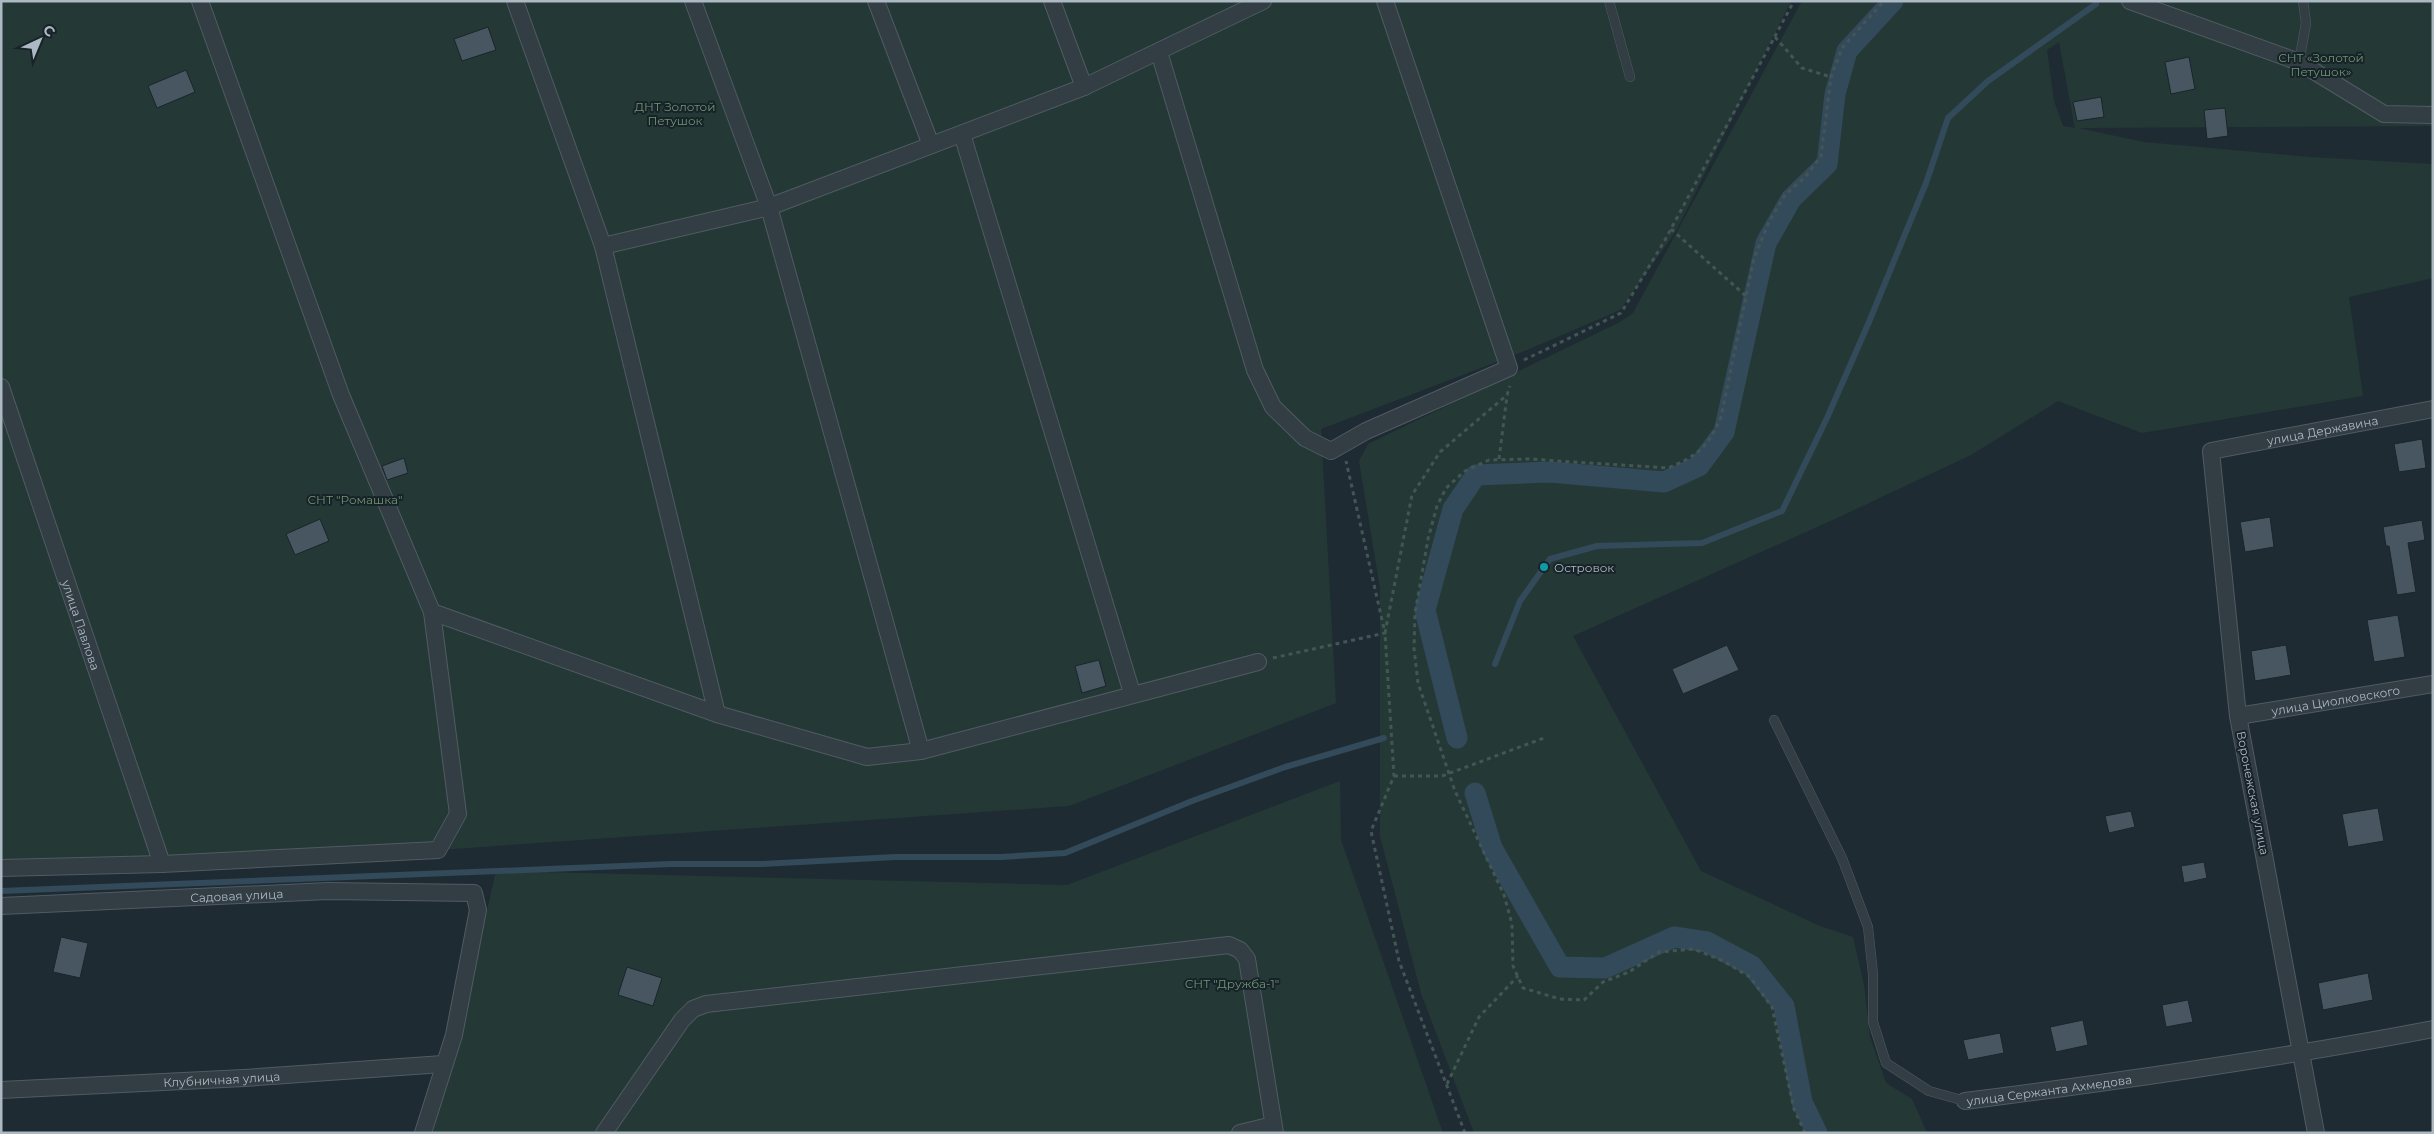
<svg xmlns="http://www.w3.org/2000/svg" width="2434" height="1134" font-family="Montserrat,sans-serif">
<rect width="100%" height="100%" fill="#1f2b33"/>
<path fill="#243936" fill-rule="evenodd" d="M1,1H1791L1676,231L1620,310L1515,355L1321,429L1336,703L1069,806L438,850L1,866Z
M1802,1H2433V126L2078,128L2144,142L2310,157L2433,164V278L2349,297L2363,396L2142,433L2058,401L1971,455L1835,519L1573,636L1701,871L1820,926L1853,937L1864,985L1870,1037L1886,1083L1912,1099L1927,1133H1474L1421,993L1380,836V588L1359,461L1368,444L1620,322L1633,313ZM2059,42L2075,128L2063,126L2054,101L2047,50Z
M1340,781L1341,840L1443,1133H433L454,1057L496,871L1067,885Z"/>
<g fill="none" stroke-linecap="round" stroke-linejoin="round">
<path stroke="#334a5b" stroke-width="6" d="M1495,664L1520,601L1550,559L1597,546L1702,543L1782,511L1827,418L1869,322L1926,183L1948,118L1988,81L2096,4
M1,891L525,870L671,864H760L895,857H1001L1065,853L1192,801L1285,767L1384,738"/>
<path stroke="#334a5b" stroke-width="21" d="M1457,738L1425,610L1453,509L1476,475L1550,472L1664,482L1699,466L1724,432L1766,243L1791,199L1827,164L1835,94L1847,51L1893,1
M1475,793L1492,848L1560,967L1605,968L1674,937L1707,942L1752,966L1784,1006L1802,1102L1817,1133"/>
</g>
<path fill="#475660" stroke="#1a242b" d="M488,27L496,50L462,61L454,39Z
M2189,57L2195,89L2171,94L2165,62Z
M186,70L195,92L157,108L148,86Z
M2101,97L2104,117L2077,121L2073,102Z
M2225,108L2228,136L2207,139L2204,110Z
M2422,439L2426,468L2399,472L2394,444Z
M404,458L408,473L387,480L382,466Z
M2270,517L2274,547L2245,552L2240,522Z
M320,519L329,541L295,555L286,534Z
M2422,520L2425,540L2408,543L2416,592L2397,595L2389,546H2386L2383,527Z
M2398,615L2405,657L2374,662L2367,620Z
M1727,645L1739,670L1683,694L1672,669Z
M2286,645L2291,675L2255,681L2251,651Z
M1099,660L1106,686L1082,693L1075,666Z
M2378,808L2384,841L2348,847L2342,814Z
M2131,811L2135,827L2109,833L2105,816Z
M2204,862L2207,878L2184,883L2181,866Z
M61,937L88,943L80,978L53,972Z
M627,967L662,978L653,1006L618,995Z
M2368,973L2373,1000L2323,1010L2318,983Z
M2188,1000L2193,1022L2166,1027L2162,1005Z
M2083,1020L2088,1045L2056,1052L2050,1027Z
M2000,1033L2004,1053L1968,1060L1963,1040Z"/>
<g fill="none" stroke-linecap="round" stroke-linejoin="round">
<defs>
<path id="service" d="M1609,1L1630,77
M2299,62L2306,23L2303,1
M1774,720L1842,858L1868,927L1873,974V1022L1886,1063L1929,1091L1965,1101"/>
<g id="minor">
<path d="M693,1L769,207L921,751"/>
<path d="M876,1L931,145"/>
<path d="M1052,1L1084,87"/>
<path d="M2130,1L2299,62L2384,114L2433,115"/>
<path d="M1159,52L1255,370L1273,407L1305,438L1331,451L1366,431L1509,368L1385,1"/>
<path d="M962,134L1132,693"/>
<path d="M603,246L769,207L1084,87L1263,1"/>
<path id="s1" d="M1,387L162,864"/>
<path d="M432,612L717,714L603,246L515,1"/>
<path d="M717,714L867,757L921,751L1258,662"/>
<path id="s2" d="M2238,716L2433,684"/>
<path d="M1,868L162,864L438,850L458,814L432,612L341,395L200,1"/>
<path id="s3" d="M1,906L328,891L474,893L478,910L454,1035L423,1133"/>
<path id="s4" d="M1,1090L244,1078L443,1064"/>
<path id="s5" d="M1965,1101C2122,1081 2277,1059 2433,1029"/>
<path d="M604,1133L682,1020L693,1009L706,1004L1229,945L1240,950L1247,959L1275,1133"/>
<path d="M1240,1133L1273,1125"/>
<path id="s6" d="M2316,1133L2238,716L2211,451L2433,409"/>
</g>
</defs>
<use href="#service" stroke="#505b63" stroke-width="10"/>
<use href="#minor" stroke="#505b63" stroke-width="18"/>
<path stroke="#435655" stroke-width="3" stroke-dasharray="4 4" stroke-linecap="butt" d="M1775,37L1802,68L1831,77
M1671,229L1747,297
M1524,360L1621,313L1665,240L1794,1
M1499,459L1507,396
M1273,658L1385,633L1346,461
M1394,776H1442L1544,738
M1447,1084L1479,1017L1518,976
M1465,1133L1399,961L1371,831L1394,776L1385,633L1412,495L1440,452L1507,395L1510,386
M1805,1133L1794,1109L1772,1007L1750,977L1723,961L1694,949L1659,952L1629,972L1603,982L1584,1000L1560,999L1523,988L1513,966L1512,924L1504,895L1455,791L1418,683L1414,648L1415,613L1428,539L1437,506L1446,488L1465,471L1489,460L1528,459L1668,468C1699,455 1708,447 1721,417L1754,258L1769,222L1785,195L1806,176L1821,156L1831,77L1842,48L1884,1"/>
<use href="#service" stroke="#323d44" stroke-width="9"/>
<use href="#minor" stroke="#323d44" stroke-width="16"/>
</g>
<circle fill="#0f9aa8" stroke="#182229" stroke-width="2" cx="1544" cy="567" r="5"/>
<g text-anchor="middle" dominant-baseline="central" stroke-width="4" stroke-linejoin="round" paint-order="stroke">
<g font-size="12" fill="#6e9670" stroke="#182229">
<text x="2321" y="57">СНТ «Золотой<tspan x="2321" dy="14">Петушок»</tspan></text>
<text x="675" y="106">ДНТ Золотой<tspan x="675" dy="14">Петушок</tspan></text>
<text x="355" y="499">СНТ "Ромашка"</text>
<text x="1232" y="983">СНТ "Дружба-1"</text>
</g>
<g font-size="12" fill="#acb8c2" stroke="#182229">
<text stroke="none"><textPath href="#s6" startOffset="804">улица Державина</textPath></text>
<text stroke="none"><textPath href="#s1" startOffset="251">улица Павлова</textPath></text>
<text stroke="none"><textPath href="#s2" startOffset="99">улица Циолковского</textPath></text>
<text transform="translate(2253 793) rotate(79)">Воронежская улица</text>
<text stroke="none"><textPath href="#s3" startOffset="236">Садовая улица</textPath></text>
<text stroke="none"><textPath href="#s4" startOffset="221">Клубничная улица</textPath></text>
<text stroke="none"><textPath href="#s5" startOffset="85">улица Сержанта Ахмедова</textPath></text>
</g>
<g font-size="12" fill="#acb8c2" stroke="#182229" text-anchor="start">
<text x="1554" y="567">Островок</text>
</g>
</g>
<rect width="2434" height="1134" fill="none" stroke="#acb8c2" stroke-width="5"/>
<g transform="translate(40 40) rotate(44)" stroke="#182229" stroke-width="4" paint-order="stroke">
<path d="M0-4L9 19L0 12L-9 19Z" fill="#acb8c2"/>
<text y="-8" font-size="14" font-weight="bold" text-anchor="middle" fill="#acb8c2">С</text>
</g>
</svg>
